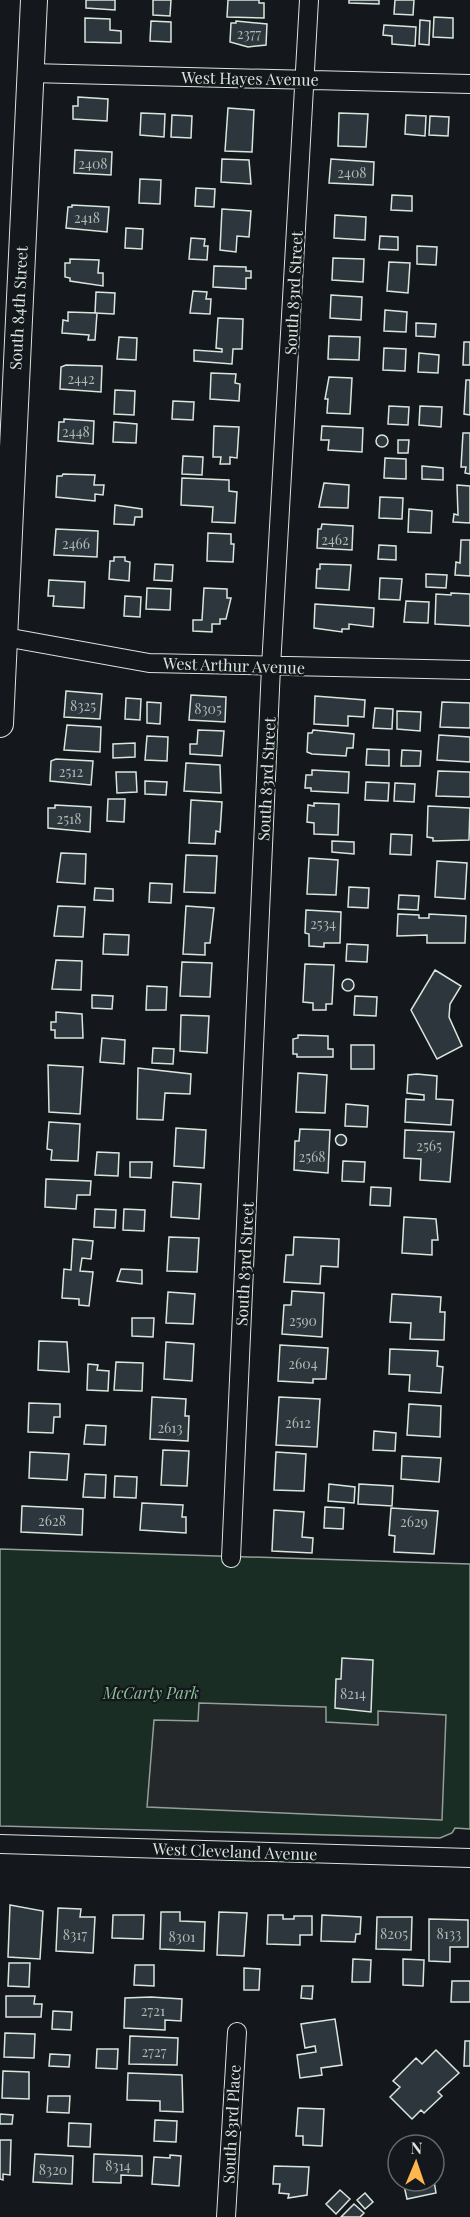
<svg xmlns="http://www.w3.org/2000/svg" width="470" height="2217" font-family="'Playfair Display',serif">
<rect width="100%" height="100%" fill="#14181c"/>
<path fill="#1a2d24" stroke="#939e99" stroke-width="1.5" d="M0,1549L470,1564V1829L455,1828L452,1833L440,1838L0,1826Z"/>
<path fill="#24282b" stroke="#939e99" stroke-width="1.5" d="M199,1703L326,1707V1722L378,1725V1711L446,1715L442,1820L147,1807L154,1720L198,1721Z"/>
<path fill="#2c363c" stroke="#d8e6dc" stroke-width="1.5" d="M86,0H115V10L86,8Z
M153,0H171L170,16L153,15Z
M228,0H259V3H264V18L227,17Z
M349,0H379V4L349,3Z
M395,0H414L413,15L394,14Z
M434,17L453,18V38L433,37Z
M85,18L110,19V30L121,31V43L85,42Z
M420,20L430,21L429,45L419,44Z
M151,21L171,22V42L150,41Z
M236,21L267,24L266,45L248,47L230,42L231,23H236Z
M384,25L416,27L415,46L392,44V36L383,35Z
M78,97L108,99L107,121L73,119V106H78Z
M228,108L254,110L252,152L225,151Z
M141,113L165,114L164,137L140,135Z
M339,113L368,114L366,147L338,146Z
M172,115L192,116L191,138L171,137Z
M406,115L426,116L425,136L405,134Z
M430,116L449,117L448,136L429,135Z
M75,150L112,152L111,175L74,173Z
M222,159L249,160L251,184L221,182Z
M331,159L374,162L373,185L329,183Z
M140,179L161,180L160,204L139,203Z
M196,188L215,189L214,207L195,206Z
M392,195L412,196V211L391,210Z
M72,205L109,207L107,232L66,228L68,207H72Z
M222,209L251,211L249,237L237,236L236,252L220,250Z
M335,215L366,217L365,240L334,238Z
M126,228L143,229L142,249L125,248Z
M380,236L398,237V250L379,249Z
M191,238L205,239L204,246H208L207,260L189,259Z
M417,246L437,247L436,265L417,264Z
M333,258L364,259L363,282L332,280Z
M70,259L99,260L98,273H103V286L70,281V278L65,277V263H70Z
M389,262L410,263L408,293L387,291Z
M214,266L246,267V271H251V278H246V289L213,287Z
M193,291L207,292L206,299H211L210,314L190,313Z
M96,292L115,293L114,314L95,313Z
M331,295L362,297L361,320L330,318Z
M385,310L407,312L406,332L384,331Z
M68,312L97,313L95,340H88L89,335L62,333L63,320L68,321Z
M218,318L243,319L242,349H233L232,364L194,361V350L222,352V349L216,348Z
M416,323L436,324L435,337L416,336Z
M329,336L360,337L359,360L328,359Z
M119,337L137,338L136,360L117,359Z
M464,342H470V365H463Z
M384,348L406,349L405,371L383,370Z
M419,353L439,355L438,373L418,372Z
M66,365L102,366L101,392L60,389L61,367Z
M211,373L236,374L235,383L240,384L239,401L210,399Z
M329,377L352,378L350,414L327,413L328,399H325Z
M466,380H470V415L464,414Z
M115,390L135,391L134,415L114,414Z
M173,401L194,402L193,420L172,419Z
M389,406L409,407L408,425L388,424Z
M420,406L442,407L441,427L419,425Z
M64,419L94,421L93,444L58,441L59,422H64Z
M114,422L137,424L136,443L113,442Z
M214,426L239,427L237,458L230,457V464H220L221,457H213Z
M322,426L363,428L362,452L328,450L329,440H321Z
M463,433H470V474L465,473L466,467H461Z
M376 441a6 6 0 1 1 12 0a6 6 0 1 1-12 0Z
M398,440H409L408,453H398Z
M183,456L203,457L202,475L182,474Z
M385,458L406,459V479L384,478Z
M422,466L443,468V480L422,479Z
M63,474L95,475L94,485H104L103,495L95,494V501L56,497L57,476H62Z
M182,478L229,480V491L237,492L235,523L212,522L213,507L181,505Z
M324,483L349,485L348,508L319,507Z
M457,485L470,486V523L453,522L454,514L458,515Z
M380,497L403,498L402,519L379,518Z
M115,505L142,509V517H135L134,525L114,524Z
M409,509L432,511L431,533L408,532Z
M322,524L353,526L352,550L317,548L318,529H321Z
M56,529L98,531L97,557L54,555Z
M208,533L231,534V544H234L233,562L207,561Z
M461,540H470V576L455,575L456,562L460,563Z
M379,545L396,546V560L378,559Z
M114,557H125V561L130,562L129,581L109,579L110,561H114Z
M155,564L173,565L172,581L154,580Z
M320,564L351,565L349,590L316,588L317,569H320Z
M426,574L447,575L446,588L426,587Z
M380,578L402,579L400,600L379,599Z
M49,580L85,582L84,608L53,606L54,596H48Z
M147,588L171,589L170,610L146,609Z
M204,588L227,589V598H231L226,619H220V624H212V632L193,631V620H202Z
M451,593L470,594V626L435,624L436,594L451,595Z
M125,596L141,597L140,617L124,616Z
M406,601L429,602L428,623L404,622Z
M315,604L374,608L373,627L349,624V629H342V632L314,628Z
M66,691L102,694L100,719L64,717Z
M191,695L226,697L225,722L189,720Z
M315,696L365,700L364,717L348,716V726L314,724Z
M126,698L141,699L140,720L125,719Z
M147,702L161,703L160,724L147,723Z
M442,702L470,703V728L440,727Z
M375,708L393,709L392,729L373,728Z
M397,711L421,712L420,731L397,729Z
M67,725L101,727L100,752L64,750Z
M198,730L224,731L222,756L190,754V744H197Z
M313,730L354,734L353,748H347L346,756L312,754L307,752L308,733H312Z
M439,735L470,737V762L437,760Z
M147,736L168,737L167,761L145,760Z
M135,743V757L113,758V744Z
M367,749L389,750V766L366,765Z
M402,750L421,751L420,766H401Z
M56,759L93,761L91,785L50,781L51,761Z
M186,763L220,765L221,793L184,791Z
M312,770L349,772L348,793L311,791V788H305L306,775H312Z
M438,771L470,772V797L436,796Z
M116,772H136L137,792L117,793Z
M145,781L167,782L166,795L145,794Z
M366,782L389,783L388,801L365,800Z
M395,783L415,784L414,802L394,801Z
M108,799H125L124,822L107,821Z
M191,800L222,802L220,832L216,831L215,844L189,843Z
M314,803L339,804L338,835L314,834V823L307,822L308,805L314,806Z
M55,805L91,807L90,832L48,828V808H55Z
M428,806L470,808L469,840L433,841V838L427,837Z
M391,834L412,835L411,855L390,854Z
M332,841L354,842V854L332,852Z
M61,853L86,854L85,884L57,882Z
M186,855L217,856L215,893L184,892Z
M309,858L338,860L336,895L307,894Z
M437,861L467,863L465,899L435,897Z
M150,883L172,884L171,903L149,902Z
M349,887L369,888L368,908L348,907Z
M95,888L113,889V901L94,900Z
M399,895L419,896L418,910L398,909Z
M58,906L85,907L83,937L54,936Z
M186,906L214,908L210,943H205V955L183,954Z
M306,910L341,912L340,943H324V947L309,946V934L305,933Z
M398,914L419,915V918H429V914L466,916L465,943H427V935L397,936Z
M104,934L129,935L128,955L103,954Z
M347,944L368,945L367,962L346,961Z
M56,960L82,961L81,990L52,989Z
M182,962L212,963L210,997L180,996Z
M305,964L334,965L332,1004H326V1010H313V1003L303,1002Z
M435,970L461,986L450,1004L449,1017L462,1046L437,1059L411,1010Z
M342 985a6 6 0 1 1 12 0a6 6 0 1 1-12 0Z
M147,986L167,987L166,1010H146Z
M92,995L113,996L112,1009L92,1008Z
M355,996L377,997L376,1016L354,1015Z
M56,1012L82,1014L83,1038H55V1030H51V1022H56Z
M181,1015L209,1016L207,1053L180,1051Z
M298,1035L328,1036V1049H333V1057H297V1054H293V1039L298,1038Z
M102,1038L125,1040L124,1064L100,1062Z
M351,1045H374V1069H351Z
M153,1048L174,1049L173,1064L152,1063Z
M48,1065L83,1067L80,1114L49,1112Z
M138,1068L191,1074L190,1094L165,1093L163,1120L137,1119Z
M298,1073L327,1075L325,1113L296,1112Z
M417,1074L437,1076L436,1099L453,1100L451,1125L405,1122L406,1099L424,1100V1095L407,1093L408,1075Z
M346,1104L368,1106L367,1127L345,1126Z
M49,1122L80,1124L78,1161L51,1160L52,1150L47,1149Z
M176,1128L206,1130L204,1168L174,1166Z
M300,1129L330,1130L328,1173L294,1170L295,1141H299Z
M405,1130L454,1132L450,1182L420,1180L421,1159L404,1158Z
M335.5 1140a5.5 5.5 0 1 1 11 0a5.5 5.5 0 1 1-11 0Z
M97,1152L119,1153L118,1176L95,1175Z
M343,1161L365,1162L364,1182L342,1181Z
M130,1162H152L151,1178L130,1177Z
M46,1179L91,1181L90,1195H77L76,1209L45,1207Z
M173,1182L201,1184L199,1219L171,1217Z
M371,1187L391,1188L390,1206L370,1205Z
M95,1209L116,1210L115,1228L94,1227Z
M124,1209L145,1210L144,1231L123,1230Z
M404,1217L436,1219L438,1240H432V1255L402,1253Z
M169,1237L199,1238L197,1272L167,1271Z
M294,1237L339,1239L338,1267L321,1266L320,1284L284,1282L286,1255H293Z
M73,1239L93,1241L91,1259L82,1258L80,1271L93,1272L89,1306L79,1305V1299L62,1298L64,1269L71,1270Z
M121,1269L142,1270V1284L117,1281Z
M292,1291L324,1293L322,1337L282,1334L284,1305H291Z
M168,1292L195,1294L193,1324L166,1323Z
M392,1294L441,1297L440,1312H445L444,1340L410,1339L411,1323L390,1322Z
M132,1318H154L153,1337L132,1336Z
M39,1341L67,1342L69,1372L38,1370Z
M166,1342L194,1344L192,1381L164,1379Z
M280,1345L328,1348L326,1379H313V1383L278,1381Z
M390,1349L438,1351L437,1366L443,1367L441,1393L409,1391L410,1375L389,1374Z
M116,1362L143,1363L142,1391L114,1390Z
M88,1364L98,1365L97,1370L109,1371L108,1391L87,1390Z
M152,1397L186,1399L185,1416H189L188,1441L150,1439Z
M279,1397L320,1399L317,1447L276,1445Z
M29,1403L60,1404V1417H54L53,1433L28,1432Z
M409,1404L441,1406L440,1437L407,1435Z
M86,1425L106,1426L105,1445L84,1444Z
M374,1431L396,1433L395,1451L373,1450Z
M163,1450L189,1451L187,1486L161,1485Z
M30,1452L69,1454L67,1480L29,1478Z
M276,1452L306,1454L304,1491L274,1490Z
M402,1456L441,1458L439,1482L401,1479Z
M85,1474L106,1475L105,1498L83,1497Z
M115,1476L137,1477L136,1498L114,1497Z
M329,1484L355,1487L354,1503L328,1501Z
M359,1484L393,1486L392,1506L358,1504Z
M142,1503L183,1505L182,1517H186V1533L140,1530Z
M22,1506L83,1509L82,1535L21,1532Z
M325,1507L344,1508L343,1529L324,1528Z
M391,1508L438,1511L434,1554L394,1552L395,1536L389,1535Z
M274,1510L304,1512L302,1537L313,1538L312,1553L272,1551Z
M342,1658L373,1660L371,1712L335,1708L336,1679H341Z
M10,1905L43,1911L40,1959L8,1957Z
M58,1908L81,1909L80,1917H95L93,1953L56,1951Z
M161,1912H180V1921L205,1922L204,1951L160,1949Z
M219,1912L247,1913L244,1956L217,1955Z
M113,1915H144L143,1939L112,1938Z
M268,1915H283V1919H294V1916H312V1935H300V1945L267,1944Z
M322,1915L361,1917L360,1934H356L355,1942L321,1941Z
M377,1917H412L411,1950L376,1949Z
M429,1919L468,1920V1947H450V1962L429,1961Z
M353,1959L371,1960L370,1982H352Z
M403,1959L424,1960L423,1986L403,1985Z
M9,1963H30L29,1987L8,1986Z
M135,1965H154V1986L134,1985Z
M244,1968L260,1969L259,1990H244Z
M452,1981H470V2002H451Z
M302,1986H313L312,1999L301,1998Z
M6,1996H35L34,2004H42L41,2017H6Z
M151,1997L182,1999L181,2021L165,2020V2030L124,2028L125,1998Z
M53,2011L72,2012L71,2030L52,2029Z
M335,2019L342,2065L321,2068L322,2075L300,2078L297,2055L316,2052L315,2046L305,2048L301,2024Z
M5,2033L35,2034L34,2058L4,2057Z
M130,2036L178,2038L177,2065L129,2064Z
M465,2041H470V2066H464Z
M97,2049H118L117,2069L96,2068Z
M436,2050L459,2073L438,2092L442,2096L424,2113L421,2110L412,2119L390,2097L400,2087L393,2081L416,2058L422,2064Z
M50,2054L70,2055L69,2067L49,2066Z
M3,2071L29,2072V2099L2,2098Z
M128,2073L182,2075L183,2112L160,2111V2101L127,2100Z
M48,2096H70L69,2113L47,2112Z
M298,2108L324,2109L322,2146L303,2145V2136H296Z
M0,2114L13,2115L12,2124H0Z
M155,2120L177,2121L176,2142L154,2141Z
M69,2123L91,2124L90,2147L68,2146Z
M0,2140H11L10,2175L3,2174V2180L0,2179Z
M35,2154L73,2156L72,2184L33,2182Z
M94,2154L142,2156V2176L121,2175V2183L93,2182Z
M170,2155L181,2156L179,2186L152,2184L154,2157L170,2158Z
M274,2166L309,2167L307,2195L288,2198L289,2194L279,2193L280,2184H273Z
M403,2181H434L436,2193L407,2199Z
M340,2190L350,2199L336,2214L326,2204Z
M365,2193L373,2202L365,2209L357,2200Z
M354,2204L364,2213L360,2217H341Z"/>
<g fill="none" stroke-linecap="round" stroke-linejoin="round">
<defs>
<path id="street" d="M30,73L470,84
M0,636L149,663L470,670
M231,1558L271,667L309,0
M0,1844L470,1858
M226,2217L237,2032"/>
<path id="secondary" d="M0,724L34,0"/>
</defs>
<use href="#street" stroke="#d8e6dc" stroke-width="20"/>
<use href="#secondary" stroke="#d8e6dc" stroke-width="28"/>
<use href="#street" stroke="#14181c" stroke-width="18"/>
<use href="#secondary" stroke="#14181c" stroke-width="26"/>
</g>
<g text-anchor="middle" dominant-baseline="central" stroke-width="4.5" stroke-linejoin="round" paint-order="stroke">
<g font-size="14" fill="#adbab4">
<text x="249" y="33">2377</text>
<text x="93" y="163">2408</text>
<text x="352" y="172">2408</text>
<text x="87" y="217">2418</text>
<text x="81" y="378">2442</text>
<text x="76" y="431">2448</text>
<text x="335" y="539">2462</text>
<text x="76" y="543">2466</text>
<text x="83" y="705">8325</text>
<text x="208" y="708">8305</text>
<text x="71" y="771">2512</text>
<text x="69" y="818">2518</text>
<text x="323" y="923">2534</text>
<text x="429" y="1145">2565</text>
<text x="312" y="1156">2568</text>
<text x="303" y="1320">2590</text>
<text x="303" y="1363">2604</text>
<text x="298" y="1422">2612</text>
<text x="170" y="1427">2613</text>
<text x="52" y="1520">2628</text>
<text x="414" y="1521">2629</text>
<text x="353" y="1693">8214</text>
<text x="394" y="1933">8205</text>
<text x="449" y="1933">8133</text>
<text x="75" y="1934">8317</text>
<text x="182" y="1936">8301</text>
<text x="153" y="2010">2721</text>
<text x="154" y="2051">2727</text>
<text x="118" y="2165">8314</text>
<text x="53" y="2169">8320</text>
</g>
<g font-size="16" fill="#d8e6dc" stroke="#14181c">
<text transform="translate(250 78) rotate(1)">West Hayes Avenue</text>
<text transform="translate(293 293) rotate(-87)">South 83rd Street</text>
<text transform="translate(18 308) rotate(-87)">South 84th Street</text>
<text transform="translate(234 665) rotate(2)">West Arthur Avenue</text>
<text transform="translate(266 779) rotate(-87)">South 83rd Street</text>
<text transform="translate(244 1264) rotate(-87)">South 83rd Street</text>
<text transform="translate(235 1851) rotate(2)">West Cleveland Avenue</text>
<text transform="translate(231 2124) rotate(-87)">South 83rd Place</text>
</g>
<g font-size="16" font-style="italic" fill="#8ac095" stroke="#14181c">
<text x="151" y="1692">McCarty Park</text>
</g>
</g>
<g transform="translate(416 2163) rotate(2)"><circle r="28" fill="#14181c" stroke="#626a69" stroke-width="1.5"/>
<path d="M0-4.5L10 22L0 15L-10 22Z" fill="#ffb74d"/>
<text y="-9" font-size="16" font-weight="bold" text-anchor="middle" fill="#d8e6dc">N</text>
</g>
</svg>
